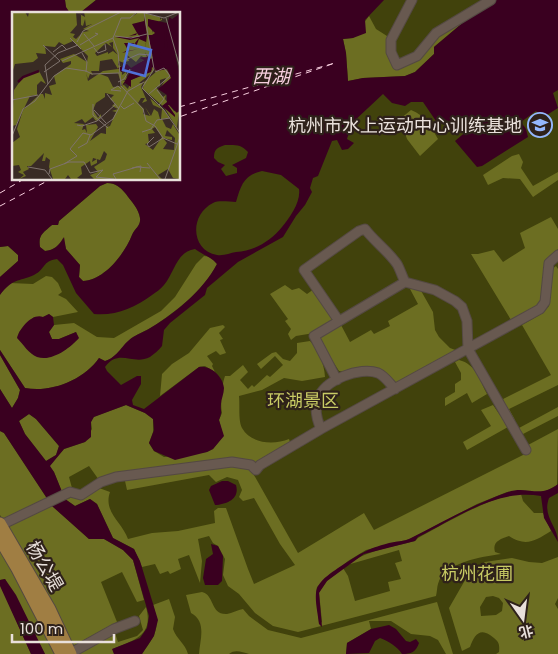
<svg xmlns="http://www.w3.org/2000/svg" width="558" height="654" font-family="Poppins,'Noto Sans SC',sans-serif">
<rect width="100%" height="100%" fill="#392b24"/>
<path fill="#41420c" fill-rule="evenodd" d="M0,0H558V654H0ZM14,14H179V179H14Z"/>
<path fill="#6c6e22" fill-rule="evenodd" d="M65,0H96L81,12L70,13L66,8Z
M369,16L376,29L387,36V50L394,68C417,68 423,48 438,36C447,30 457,25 466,20L434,47V54L415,72L405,76L363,78L348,81L346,53L343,39L353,38Z
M411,110C425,115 431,127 438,139L420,156L407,139L400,119Z
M519,154L523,162L521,168L533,186L558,172V180L533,197L520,179L503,178L488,185L483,175L512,156Z
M107,183C116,183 120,187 126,194C131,201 139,209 140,218C141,226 135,228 132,235C125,253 105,280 83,281L79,277L80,265L66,249L63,238C59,246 54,250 45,251L40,247C38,235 43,233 52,225H58L59,221L100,186Z
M551,217L558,229V249L545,262L541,304L511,320L471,254H478L494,250L503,262L525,248L520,233Z
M8,246L18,255V261L0,277V247Z
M204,256L211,257L217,264C202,293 177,310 151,328C145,331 139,333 134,337C124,344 117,358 105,361L99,358C84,380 51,393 25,388L0,350V294L10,283L33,284L46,276L52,277L58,283L62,292L58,295L66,299L78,312L53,317L49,314L43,317H34L19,332L18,338L46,358C59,353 70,349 78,338L76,332L59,339H52L49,332L54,325L74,323L97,337L114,338L161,311L175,297L196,264Z
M556,266L558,269V385L509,409L515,420L512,421L503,399L551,375L522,325L543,313L549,306L552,269Z
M285,285L292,290L299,288L307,294L314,289L335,321L314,333L296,336L291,340L288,334L291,329L285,321L288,319L270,294Z
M410,289H420L433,312L435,330L439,337L450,348L458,351L396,384C376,362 371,367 344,372L339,371L320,342L319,338L323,333L341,325L350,342L371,330L374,334L390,326L388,321L418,304Z
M223,325L225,327L219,333L223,339L220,340L226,353L220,355L216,351L207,356L213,364L212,366L215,372L205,366L199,367L160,396L162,374L172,364L189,353L210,328Z
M310,341C319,351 324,363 325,377L302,381L284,378L262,390L239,396C240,405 238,421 242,428C251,444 274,445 289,439L290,442L256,463L233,460L117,472L99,480L89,466L69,477L72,488L62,492L54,472L49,466L64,449L85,442L92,429L91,422L93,417L126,405L145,413L153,419V432L149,443L154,451L164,457L207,452L213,449L223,436L219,420L222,413C220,404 222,384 225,376H230L243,365L248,372L240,380L248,389L252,385L254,387L267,375L270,377L283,365L275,356L261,369L257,364L272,353L276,352L283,359L290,361L297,353V343Z
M0,355L20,390L18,398L12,408L0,389Z
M459,360C476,364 480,381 487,394L472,403L467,393L445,406V398L455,392V384L461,380V373L455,362Z
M493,405L508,427L467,450L463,442L491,426L481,410Z
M558,407V416L523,434L519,428Z
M29,414L36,419L59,446L56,455L46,461L25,434L19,421Z
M558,429L557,485L548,490L539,493L528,491L507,492L477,504L410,539L366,550L348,561L317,587L316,593L319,624L322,622L319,592L327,581L343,568L348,576L355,601L390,591L388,582L401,579L395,563L402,561L399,550L347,565C367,550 392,547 415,541L418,538C442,525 496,493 521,494L523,501L534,513H543L551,531C535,541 526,547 509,536C500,539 492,542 495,552L501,554C482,557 444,562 438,584C437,587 437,592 436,596L298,632L273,626L255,613L239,594L228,586L223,575L225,559L218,546L213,543L209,536L198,539L202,561L200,583L189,555L178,559L181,569L170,574L168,571L160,574L155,564L142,567L134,549L113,538L97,504L90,499L75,506L65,499L87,495L99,488L110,492C103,512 122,522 128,539L152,533L178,531L215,523L214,511L218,508H226L248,569L246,564L254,584L295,565L280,544L254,498L243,501L239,497L242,490L238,480L227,477L216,482L209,475L127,490L125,481C163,474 213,461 250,468L298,553L364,513L374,530L531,451L528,445Z
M0,431L4,433L52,506L89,539H104L123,550L133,560L144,600L137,602L122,572L101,582L117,622L73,646L55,608L0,515Z
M0,548L56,654H45L5,579L0,580Z
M558,557V598L555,604L558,609V654H496L499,652C500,642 498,641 490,635C479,628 474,636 470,647L462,651L449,608L468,575L485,562L512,558L529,562L542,563ZM493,596L499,598L503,603L502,611L496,615L481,616L480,607L486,597Z
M0,586H1L31,654H0Z
M202,592C215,595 210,615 227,614C232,613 238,610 243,609L249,616L268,630L301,638L437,602L453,654H446L438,640L430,636L411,634L391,621H369L371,629L347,643L346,654H249C242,652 235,649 229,654H199C200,639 207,622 191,613L186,595Z
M169,599L175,617L173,629C177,640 185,643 188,654H142C155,635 161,629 153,605Z
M146,607C154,636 134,640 113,649L114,654H78L115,633L118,642L137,636L143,630L139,616Z"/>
<path fill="#3a0020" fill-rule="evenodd" d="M0,0H65L66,7L70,13L81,12L96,0H384L365,20L366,33L353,38L343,39L346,53L348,81L363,78L405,76L415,72L434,54V47L466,20L495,0H558V90L553,93L558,108L542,118L536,111L521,122L526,129L528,137L482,166L477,167L455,141L469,129L461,120L450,129L442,120L438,124L423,102H411L405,106L392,103L383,94L352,123L347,139L354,143L348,149L342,150L337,140L332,141L318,176L313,178L310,188L312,192L305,205L296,216L283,237L238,262L207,288L205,295L170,323L164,330L162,346C159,350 154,354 150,357C133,366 119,348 105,367L107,371L121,385L137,376H141V384L132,400L133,405L144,409L199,367C210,365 223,376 224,388C224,394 221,399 221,404C220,412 223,410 219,420L224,436L213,449L207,452L175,460L154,451L149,443L154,430L153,419L145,413L126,405L94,417L91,422V437L85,442L64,449L50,466L54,472L65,499L75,506L90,499L97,504L113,538L134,549L140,561L158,620L154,636L142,654H114L112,649L140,638L147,628L149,616L133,560L123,550L104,539H89L52,506L4,433L0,431V389L12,408L18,398L20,390L0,355V350L25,388C51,393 84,380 99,358L105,361C117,358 123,343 133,337C138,334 143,332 147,330C173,315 203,291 217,264C211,257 203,255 195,249C176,252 175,272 164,285C161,289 156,292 152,295C134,308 116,316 94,314L76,293L63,265L57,259C42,261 46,269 34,275C18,282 13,278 0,295V277L18,261V255L8,246L0,247ZM14,14H179V179H14ZM225,145C235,145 241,144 248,152L246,158L232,165L237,168V173L226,176L221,169L225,165L218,162L214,158C214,149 217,148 225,145ZM262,171L281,175L299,189C301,202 290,217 282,227C271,241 254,251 236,252C230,253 224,256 217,255C191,251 189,215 213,203C219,200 229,202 236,202C241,185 244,175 262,171ZM107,183C116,183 120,187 126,194C131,201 139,209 140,218C141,226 135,228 132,235C125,253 105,280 83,281L79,277L80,265L66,249L64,237C59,246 54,250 45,251L40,247C38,235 43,233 52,225H58L59,221L100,186ZM29,414L36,419L59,446L56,455L46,461L25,434L19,421Z
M49,314L53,317L54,325L49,332L52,339H59L76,332L79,338C70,348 52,362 37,357C29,354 23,344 17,338C20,328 32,313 43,317Z
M222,481H228L236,485C240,499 227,504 215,505L209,490L211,486Z
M558,484V493L549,498C542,517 558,526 558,542L544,518L541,496C497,488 455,519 418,537L415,541L364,554L327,581L319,593L322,627L319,624C318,613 313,595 318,586C323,578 331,573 338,568C358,555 366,549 389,543C396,541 404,542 411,538C443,522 474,504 508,492C527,485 540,499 558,484Z
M211,544L218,546L223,556L222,581L218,585H205L203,578L206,559L213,554Z
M5,579L16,595L45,654H31L0,586V580Z
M389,625L396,629L406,641L410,642L416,639L419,643C416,652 411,654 402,654C398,647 388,641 380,638L375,641L369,653L346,654L347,643L371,629Z"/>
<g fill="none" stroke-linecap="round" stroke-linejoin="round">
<path stroke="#f7cede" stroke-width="1" stroke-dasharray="6 5" stroke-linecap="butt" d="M179,107L335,63L179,117
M0,193L24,179
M0,206L51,179"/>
<defs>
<path id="minor" d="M412,0L391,40V52L397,65L417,56L436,33L491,0
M339,321L304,270L359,231L365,229C374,241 388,251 397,264C400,269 402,276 405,282
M337,380L314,336L405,282L435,290L455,301L462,307L467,321L468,349L526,450
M321,429C317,420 314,409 318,399C324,380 360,366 378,373C385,376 390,384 395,389
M1,525L70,492L81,495L101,482L116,477L232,462L251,465L256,470L260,465L321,429L540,309L545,302L549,263L558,255
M71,653L114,629L135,621"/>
<path id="major" d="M0,523L50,609L71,654
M0,540L17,569L61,654"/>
</defs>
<use href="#minor" stroke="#544942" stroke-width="11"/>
<use href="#major" stroke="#544942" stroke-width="13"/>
<use href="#minor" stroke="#685950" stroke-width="9"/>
<use href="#major" stroke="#a07e43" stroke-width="11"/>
</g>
<defs>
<symbol id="university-ring" viewBox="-11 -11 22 22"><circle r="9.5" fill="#2e211a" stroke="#94b7fd" stroke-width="1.5"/><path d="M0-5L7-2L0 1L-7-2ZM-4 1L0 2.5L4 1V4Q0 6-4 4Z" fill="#94b7fd"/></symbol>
</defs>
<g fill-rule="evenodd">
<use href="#university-ring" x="526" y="111" width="28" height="28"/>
</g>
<g text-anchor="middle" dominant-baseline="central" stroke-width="4.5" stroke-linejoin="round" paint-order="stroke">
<g font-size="18" fill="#e9e0db" stroke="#2e211a" text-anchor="end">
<text x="522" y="125">杭州市水上运动中心训练基地</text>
</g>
<g font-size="18" fill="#c8cb64" stroke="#2e211a">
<text x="303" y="400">环湖景区</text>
<text x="477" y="573">杭州花圃</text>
</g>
<g font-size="18" fill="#e9e0db" stroke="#2e211a">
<text transform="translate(45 566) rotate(60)">杨公堤</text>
</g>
<g font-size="19" font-style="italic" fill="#f7cede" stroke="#2e211a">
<text x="271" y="76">西湖</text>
</g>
</g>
<g transform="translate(12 12)">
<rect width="168" height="168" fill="#392b24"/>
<path d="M0,0H13L16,5L17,0H64L65,13L58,21L63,22L61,25L64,27L71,20L77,19L71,17L80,12L74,14L73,7L71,14L69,13V3L64,0L73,5L72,0L123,1L121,4L127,0L148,5V8L150,6V8L146,10L136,7L141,21L142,11L149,15V22L154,24L143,26L141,43L139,42L145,59L153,56L160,64L156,76L155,73L148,77L154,66L148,68V74L144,75L151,85L154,83L153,87L162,99L167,100L165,115L167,120L152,95L131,77L132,70L144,60L142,54L141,60L127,71H131L129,75L135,89L130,91L133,86H129L126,91L132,97L131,102L138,104L133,95L139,104L142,97L146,100L148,107H149L150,97L141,93L138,86L152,98L161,111L157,106L150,107L154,115L159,117L161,112L167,122V167L161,166L156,157L146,163L150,167H82L78,163L86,160L82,155L93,148L95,142L92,139L88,148L81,146L80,150L85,147V151L79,154L78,149L69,155L70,162L65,166L68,167H59L56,163L53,167H58H41L37,155L38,148L34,145L33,149H30L32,141L19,154H15L17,157L11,160L14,164L7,167L12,163L6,160L9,158L7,153L0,154V131L8,125L5,117L11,98L28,82H31L33,87V81L40,83L37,74L44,72L42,64L59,52V49L51,51L48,47L62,42L75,50L76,44L61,29L52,33L47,30L43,35L33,34L34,42L24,41L26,46L21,50L3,52L0,61ZM101,30V36L106,43L101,39L96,42V35V40L85,44L83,41L94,31L100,35L97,31ZM115,43L124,50L129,44L136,47V43L137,48H132L127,51L132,49L135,54L138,51L140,58L119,68L116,77L111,72L114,69L110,68H115L114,60L110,63V55L106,53L107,49L115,52L112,50L117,49ZM100,47L106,57L91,59L76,69L74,61L76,67L78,62L81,63L79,59H87L88,49ZM102,61H106L110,74L101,75L96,65L88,62ZM93,81L102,83L98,87L103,91L100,94L106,97L100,99L104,100L98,114L95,115L98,111L94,115V122L89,121L78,129L86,115L84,112L74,113L75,121L73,117L70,118L72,112L62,111L70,107L73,111L81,105L84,109L89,105V102L86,106L81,98L84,91L93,85ZM143,115L150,125L141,138L133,132L137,131L136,122L143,121L140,117ZM155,118L163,126L162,138L151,137L155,131L151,126L160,128V125L153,124ZM27,59L34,72L29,69L25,73V83L18,84L4,113L0,114L2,78L11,65Z" fill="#6c6e22" fill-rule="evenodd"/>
<path d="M167,2V54L165,42H163L167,59V98L165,101L157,93H156L163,103V105L150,94L155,90V83L146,77L159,66L155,57L145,59L140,55L139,60L119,68V75L113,71L110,74L120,57L109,60L106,56L115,52L119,56L132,48L128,46L135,45L133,40L134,30L127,27L124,35L123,31L121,32H117L116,39L126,37L110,41L116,38L112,31H123L127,26L118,28L103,25H128L125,21L124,23L117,24L125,21L120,12L132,9V4L135,23L133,40L137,47L141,46L136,23H140L143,21L136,14V7L155,11Z" fill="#3a0020"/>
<path fill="none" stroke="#3a0020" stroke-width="2.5" d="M157,10L158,7L168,15M142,53L149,50L146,46L154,35L153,12M143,54H159L168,80M138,55L120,58L139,55M6,70L11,65L27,59"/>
<path fill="none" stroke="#7f736d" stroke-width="1" d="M129,0L152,6L167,0M132,0L142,57L130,76L152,98L168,121M154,6L168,56M72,22L82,34M103,24L119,26L135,22M58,26L69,37M101,26L106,40L109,74L131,97L134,109L143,114L151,126L165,132M65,30L71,19L109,0M31,33L48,49M68,33L86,22L83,21M82,36L86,41L94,38L93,32M41,40L50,33L55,38M70,41L75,50L74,60M50,49L101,26L109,6H118L125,0M111,49L127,42L138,43M74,59L80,62L107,61M32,60L48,49M106,70L112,67L118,57M36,72L33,53L46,41L66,33M109,77L106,74L99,78L109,79M145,78L152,87L147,93M95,82L107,97M137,82L158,64L152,56L143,60M0,88L26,83M81,92V103L96,116M109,94L112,97L122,91M82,98L94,111M65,113L70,114L85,109L104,92M130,120L139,117L145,108L158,106M0,124L11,97L23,89L42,64L54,56L74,59M142,125L135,132L137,135L151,126M66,136L75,131L78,123M135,151L148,167M52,152L65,144L58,137L71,121L79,123L101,107L116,79L132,70M16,155L33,158L40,167M120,156L129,154L128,160M37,162L38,157L57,150H72L78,161L91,158L84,165L102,167M104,167L101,162L125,155L138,156M153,167L168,125"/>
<path fill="#5072d9" fill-opacity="0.15" stroke="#5072d9" stroke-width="2.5" d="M117,32L139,38L133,64L111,58Z"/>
<rect width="168" height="168" fill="none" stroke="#e9e0db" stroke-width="2.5"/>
</g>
<g transform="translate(523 619) rotate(166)" stroke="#2e211a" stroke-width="4" paint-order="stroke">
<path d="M0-4L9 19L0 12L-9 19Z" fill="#e9e0db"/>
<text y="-8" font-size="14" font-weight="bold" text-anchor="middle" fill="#e9e0db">北</text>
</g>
<path d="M12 634v8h102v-8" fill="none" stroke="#e9e0db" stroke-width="2.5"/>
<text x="20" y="634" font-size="15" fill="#e9e0db" stroke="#2e211a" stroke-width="4" paint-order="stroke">100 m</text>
</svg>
